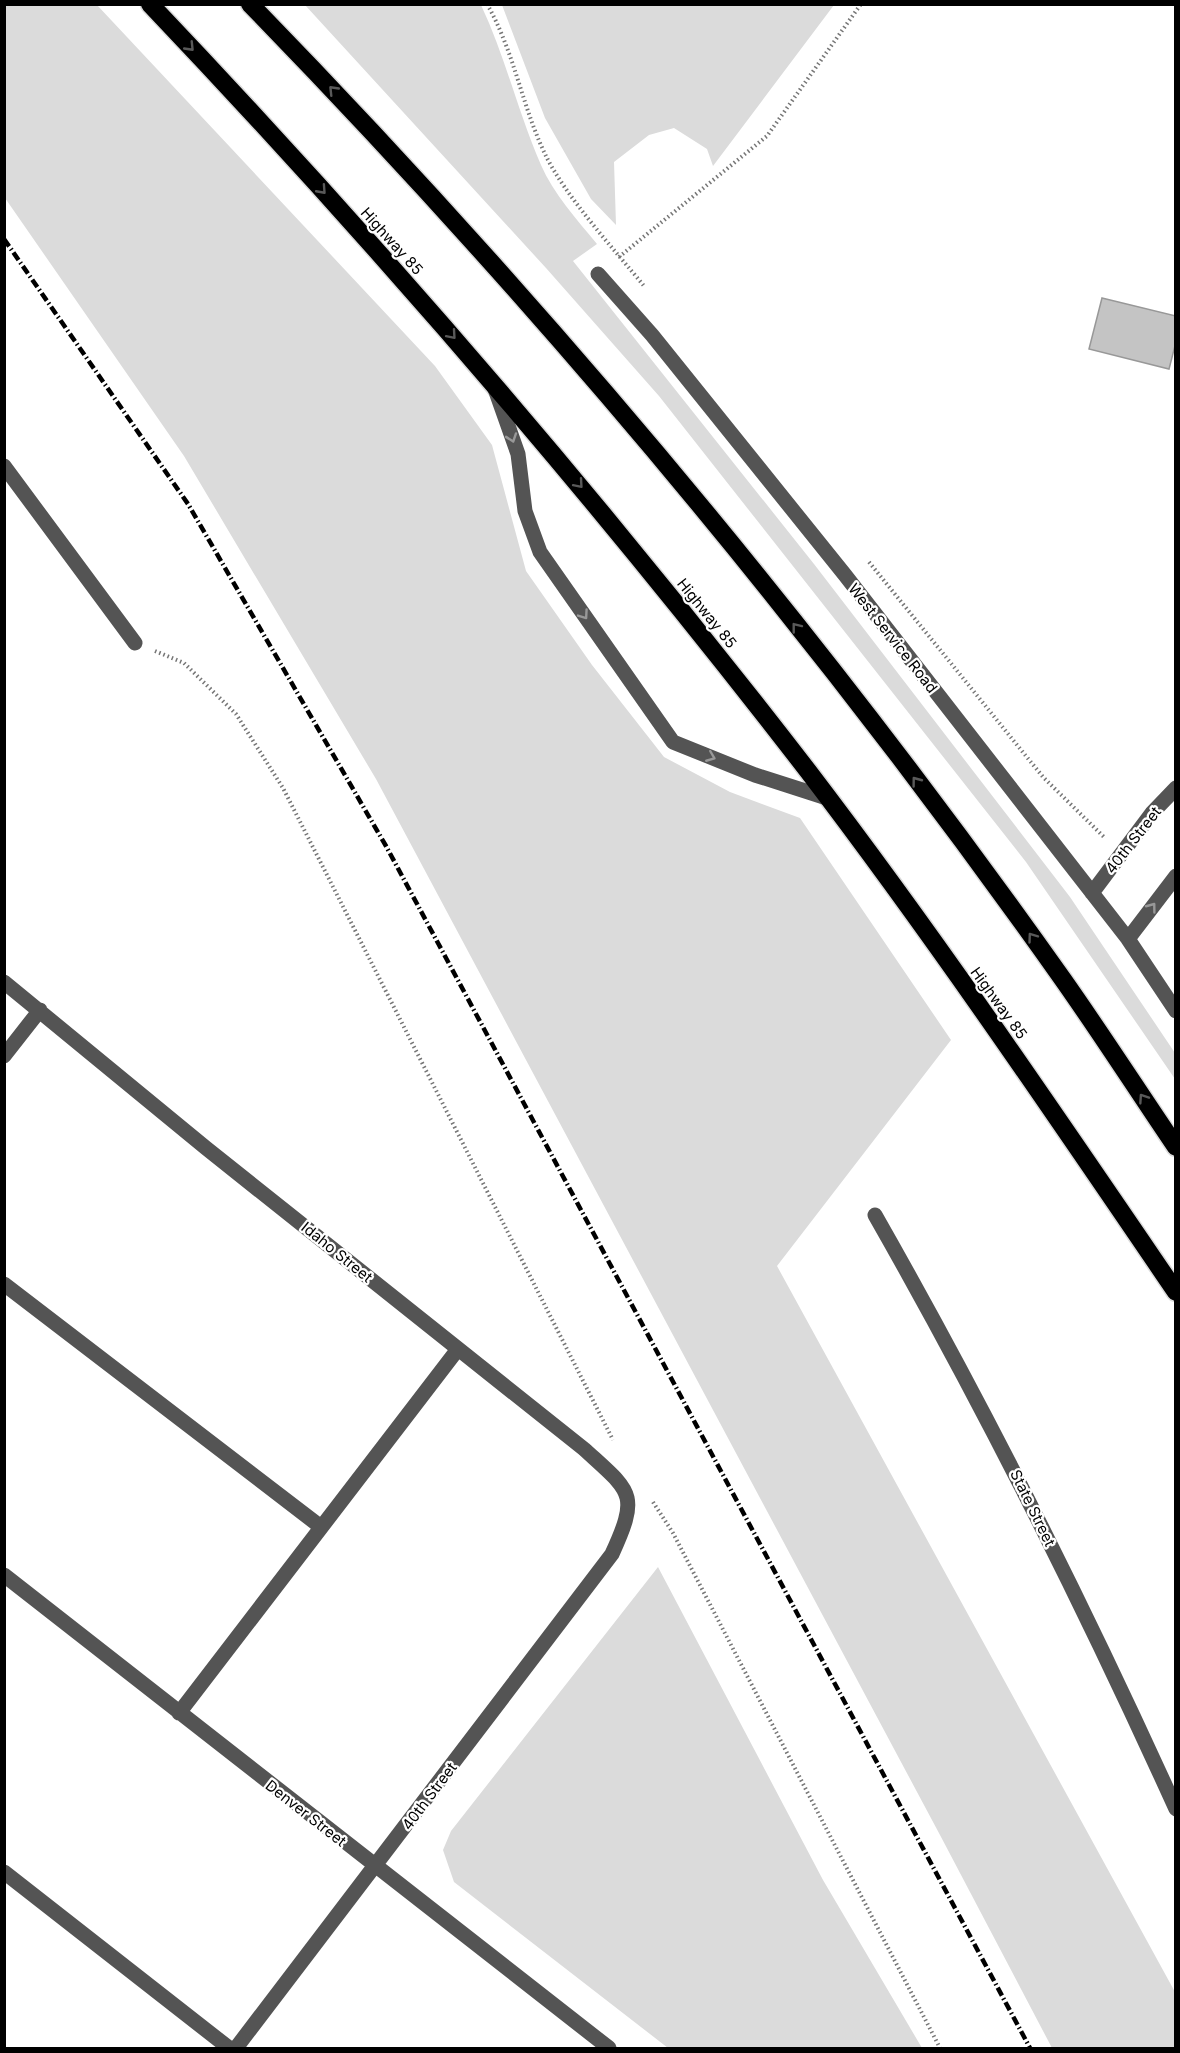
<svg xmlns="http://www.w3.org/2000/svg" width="1180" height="2053" font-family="Inter,sans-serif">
<rect width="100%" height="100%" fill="#fff"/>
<path fill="#dbdbdb" d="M4,5H97L435,366L492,445L526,571L592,665L664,757L730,792L800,818L951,1040L777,1266L1175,1992V2048H1052L940,1835L376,779L184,456L5,198Z
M305,5H481C505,56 518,112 541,165C553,193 577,220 597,244L573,261L814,564L1070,897L1175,1053V1079L1026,862L659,396L546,268Z
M502,5H834L713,166L707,149L674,128L649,135L614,162L616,225L591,199L545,118Z
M658,1567L823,1880L922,2048H668L454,1882L443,1850L451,1831Z"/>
<path fill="#c4c4c4" stroke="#989898" stroke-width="1.5" d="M1102,298L1176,316V342L1169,369L1089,349Z"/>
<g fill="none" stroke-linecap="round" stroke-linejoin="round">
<defs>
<path id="highway" d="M150,4C382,248 602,504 808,771C937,940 1056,1116 1176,1292
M250,4C545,307 820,636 1064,981C1102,1035 1138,1091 1176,1147"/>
</defs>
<use href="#highway" stroke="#dbdbdb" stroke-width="21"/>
<path stroke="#767676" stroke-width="4" stroke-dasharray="1.5 3" stroke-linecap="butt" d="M487,4C514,51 522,106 545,154C565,196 614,249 644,286
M619,257L767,136L861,4
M869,562L1043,777L1105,838
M155,651L184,663L236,714L283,788L613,1440
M653,1502L673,1533L940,2048"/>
<path stroke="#545454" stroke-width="15" d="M598,274L652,335L845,575L1128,939L1176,1011
M495,389L518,454L525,511L540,552L673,742L755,775L827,798
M4,466L135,643
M1092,893L1152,813L1176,788
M1128,939L1176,876
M4,982L206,1148L584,1449C631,1492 640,1493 612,1554L236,2048
M4,1056L40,1010
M875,1215C985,1408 1084,1606 1176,1809
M4,1284L321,1527
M4,1575L609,2048
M179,1713L458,1349
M4,1872L229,2048"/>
<use href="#highway" stroke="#000" stroke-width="18"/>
<path stroke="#000" stroke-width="4.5" stroke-dasharray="9 3 1.5 3" stroke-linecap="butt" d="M4,239L188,504L386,846L1030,2048"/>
</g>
<defs><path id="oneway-chevron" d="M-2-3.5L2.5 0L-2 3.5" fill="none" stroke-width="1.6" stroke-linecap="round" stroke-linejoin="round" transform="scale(1.5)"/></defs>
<g stroke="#595959">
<use href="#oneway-chevron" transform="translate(190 47) rotate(46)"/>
<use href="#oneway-chevron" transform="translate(333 90) rotate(-134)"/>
<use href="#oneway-chevron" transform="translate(322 190) rotate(48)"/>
<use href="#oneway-chevron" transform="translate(452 335) rotate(49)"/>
<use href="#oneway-chevron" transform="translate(579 484) rotate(49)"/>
<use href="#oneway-chevron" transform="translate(796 627) rotate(-128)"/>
<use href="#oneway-chevron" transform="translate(916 781) rotate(-127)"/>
<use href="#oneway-chevron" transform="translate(1032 937) rotate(-126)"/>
<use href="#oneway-chevron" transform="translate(1143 1098) rotate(-124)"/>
</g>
<g stroke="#989898">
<use href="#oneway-chevron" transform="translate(512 438) rotate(71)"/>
<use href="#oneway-chevron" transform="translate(584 615) rotate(55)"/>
<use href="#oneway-chevron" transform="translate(711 757) rotate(22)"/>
<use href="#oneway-chevron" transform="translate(1152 907) rotate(-53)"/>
</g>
<g text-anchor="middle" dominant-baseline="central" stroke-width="4.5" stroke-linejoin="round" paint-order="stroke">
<g font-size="15" fill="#000" stroke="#fff">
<text transform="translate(392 241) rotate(48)">Highway 85</text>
<text transform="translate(707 613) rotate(51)">Highway 85</text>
<text transform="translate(893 638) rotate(52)">West Service Road</text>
<text transform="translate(1133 840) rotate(-52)">40th Street</text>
<text transform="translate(999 1003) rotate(54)">Highway 85</text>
<text transform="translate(337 1252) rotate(39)">Idaho Street</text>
<text transform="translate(1033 1508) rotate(64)">State Street</text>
<text transform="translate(429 1796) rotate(-53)">40th Street</text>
<text transform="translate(306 1813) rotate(38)">Denver Street</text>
</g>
</g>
<rect width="1180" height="2053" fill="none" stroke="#000000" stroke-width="12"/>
</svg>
